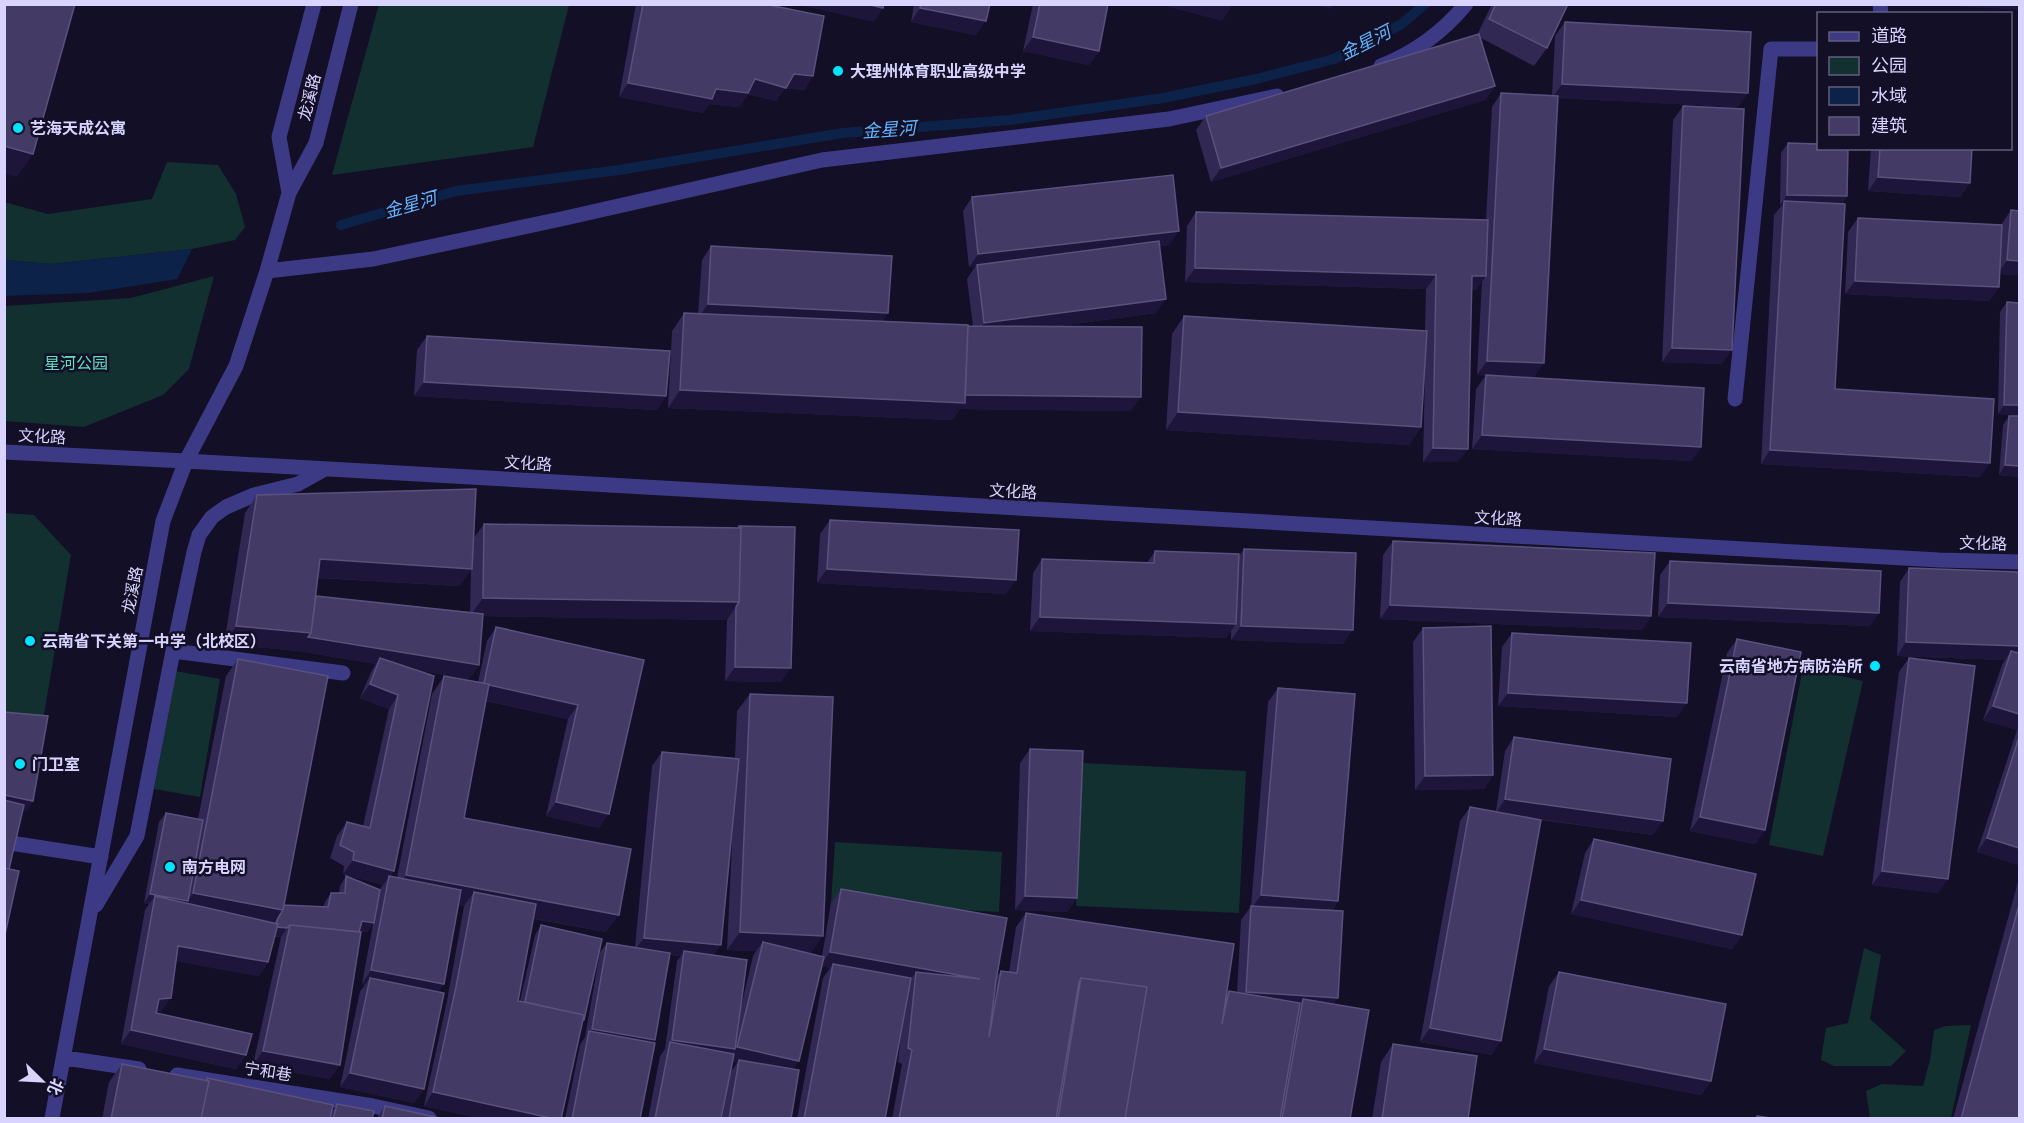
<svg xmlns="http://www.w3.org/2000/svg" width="2024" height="1123" font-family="Manrope,'Noto Sans SC',sans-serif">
<rect width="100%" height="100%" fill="#130f26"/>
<path fill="#12302f" d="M379,4L569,5L533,147L332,175Z
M167,162L218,165L236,194L245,227L235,240L192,249L51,264L5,260L4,202L48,214L152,199Z
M214,276L189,369L163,395L84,427L5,421V306L131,298Z
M5,513L34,515L71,555L42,726L5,722Z
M1803,667L1863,681L1823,856L1769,845Z
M175,671L220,679L200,797L154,789Z
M1083,763L1246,771L1239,913L1076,906Z
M835,842L1002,852L999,912L831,903Z
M1864,948L1881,955L1870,1019L1906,1051L1891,1066H1834L1821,1060L1826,1028L1848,1023Z
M1971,1025L1951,1118H1870L1866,1091L1882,1084L1923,1086L1930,1060L1934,1030L1946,1026Z"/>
<path fill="#0c2248" d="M192,249L177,279L89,293L5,296V260L51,264Z"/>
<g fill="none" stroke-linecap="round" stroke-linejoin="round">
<path stroke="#0c2248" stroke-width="10" d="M341,225L456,191L619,170L843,133L1010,120L1163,98L1256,79L1334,59L1402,24L1425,4"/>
<path stroke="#3d3a85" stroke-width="15" d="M1880,4L1881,14
M1381,66C1414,53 1443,32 1466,4
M289,193L279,137L314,4
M267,271L373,259L561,219L822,160L1169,119L1277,96
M1735,399L1771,49H1818
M4,452L186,461L1939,560L2020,562
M173,651L343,673
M4,842L101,857
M96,905L137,836L173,651L194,552L199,535L212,517L226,507L254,495L298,484L323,470
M65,1058L139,1069
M177,1075L373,1106L429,1118
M52,1118L163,521L186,461L236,366L267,271L289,193L316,143L351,4"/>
</g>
<path fill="#312854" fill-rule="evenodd" d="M636,4H764L813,76L804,90L785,88L776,101L748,94L739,107L709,104L703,113L619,97Z
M914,4H990L976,35L911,22Z
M1033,4H1108L1099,51L1089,65L1023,51Z
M1492,4H1568L1547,48L1534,66L1481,38L1495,86L1485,100L1211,182L1196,130L1206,116L1477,35Z
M1565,22L1738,107L1558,98L1534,377L1477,375L1482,281L1476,290H1471L1458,462H1423L1425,372L1421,427L1409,445L1166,430L1172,334L1184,316L1425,331L1426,289L1185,282L1187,226L1196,212L1486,220L1492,107L1501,93L1552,95L1555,36Z
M1683,106L1722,364L1662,362L1673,120Z
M1788,143L1847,196L1842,204L1835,389L1980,477L1761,464L1774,215L1782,205H1780L1781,153Z
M1871,148H1972L1970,183L1960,197L1868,191Z
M972,197L1169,245L1159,246L1156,313L1051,327L1131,411L960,409L952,420L668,408L672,331L684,313L698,314L702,260L711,246L888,313L882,321L973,326L967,279L975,267H969L963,211Z
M2011,210L2019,275L1999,274V287L1989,301L1845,294L1848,232L1858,218L2001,225Z
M2007,302L2019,415L1998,414L2000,312Z
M427,336L666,396L657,410L414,396L417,350Z
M1486,375L1701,447L1691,461L1472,449L1476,389Z
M2009,416L2019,477L1999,475L2003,425Z
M257,495L473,539L484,524L737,528L739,526L781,682L725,681L727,620L483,616L479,665L469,679L416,670L394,871L390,876L397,878L432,694L444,676L478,682L487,641L496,627L644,660L599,828L546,816L568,719L486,701L464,818L606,932L534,919L518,1001H520L535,935L541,925L584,1020L582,1022L561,1119H482L424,1106L447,1001L464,906L458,905L438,992L424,1089L414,1103L340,1087L360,991L365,985L362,984L373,924L367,932H359L330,1079L253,1065L281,937H275L268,962L259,976L176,961L161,1012H156L246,1055L236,1069L121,1044L145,910L149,904L144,903L159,822L166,813L198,819L226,676L238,659L284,905L323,907L325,902L331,893H339L340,886L346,876L380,889L383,885L343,874L344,866L330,858L337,836L347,822L363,826L389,709L360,698L371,672L376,664L298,651L224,644L245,513ZM471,570L470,612L316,596L318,578L459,586Z
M830,520L1006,594L817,583L820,534Z
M1393,541L1651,616L1642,630L1380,619L1383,555Z
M1244,549L1343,644L1231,640V630L1226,638L1030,631L1033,573L1042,559L1147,563L1155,551L1239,556Z
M1670,561L1879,613L1869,626L1658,617L1660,575Z
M1909,568L2019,572V865L1977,852L2017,730L1983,720L2002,665L2005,660L1897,656L1900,582Z
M1423,628L1493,775L1484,789L1415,790L1413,642Z
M1512,633L1677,717L1498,706L1502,647Z
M1737,639L1765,830L1755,844L1690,831L1727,653Z
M1909,658L1938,893L1872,885L1899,672Z
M1278,688L1338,901L1332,911L1338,998L1333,1004L1350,1119H892L902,1064L898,1062L901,1033L885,1119H797L823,978L830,968L822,966L793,1069L791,1119H722L727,1092L721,1119H648L660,1056L665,1049L677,961L681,956L670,955L640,1119H565L580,1045L585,1037L600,952L607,943L635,947L652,766L662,752L735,758L737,711L750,694L811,953H808L822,956L831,903L841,889L996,977L1001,971L1009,972L1016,927L1026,913L1226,994L1229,991L1237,992L1241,920L1251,906L1268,702ZM733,820L727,950L756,951L753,956L741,1007L714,955ZM733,1062L737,1063L730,1073Z
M1514,737L1653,835L1541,820L1492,1055L1420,1042L1460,821L1470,807L1496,811L1505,751Z
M1030,749L1077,898L1067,912L1015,910L1020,763Z
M1594,839L1742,935L1732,949L1571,914L1585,853Z
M2019,878V1119H1953Z
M1559,972L1711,1081L1701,1095L1534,1063L1549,986Z
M1393,1044L1468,1119H1372L1381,1062Z
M122,1064L206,1080L207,1078L332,1111L337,1104L333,1119H102L109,1082Z
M385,1106L444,1119H376Z"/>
<path fill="#1d163a" d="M794,4H867L883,8L874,22Z
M1158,4H1233L1222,21Z
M1312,4H1334L1331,9Z
M1916,4H2019V10Z
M920,8L986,21L976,35L911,22Z
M1033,37L1099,51L1089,65L1023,51Z
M794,74L813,76L804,90L785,88L776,101L748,94L739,107L709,104L703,113L619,97L628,83L716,89L755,79Z
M1562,84L1748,93L1738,107L1552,98Z
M1495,86L1485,100L1211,182L1221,168Z
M4,146L33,154L17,177L4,174Z
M1878,177L1970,183L1960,197L1868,191Z
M1787,195L1847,196L1840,206L1784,201L1782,205H1780Z
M1179,231L1169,245L977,267V265L975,267H969L978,254Z
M2007,260L2019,261V275L1998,274Z
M1195,268L1436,275L1426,289L1185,282Z
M1472,276H1486L1476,290H1462Z
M1855,281L1999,287L1989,301L1845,294Z
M1166,299L1156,313L974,337L984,323Z
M708,304L888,313L878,327L698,318Z
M1672,348L1732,350L1722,364L1662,362Z
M1487,361L1544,363L1534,377L1477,375Z
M424,382L666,396L657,410L414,396Z
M680,390L965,395L1141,397L1131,411L960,409L952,420L668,408Z
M2004,405H2019V415L1998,414Z
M1178,412L1421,427L1409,445L1166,430Z
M1482,435L1701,447L1691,461L1472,449Z
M1433,448L1468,449L1458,462H1423Z
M1770,450L1990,463L1980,477L1761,464Z
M2005,465L2019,466V477L1999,475Z
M320,559L472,569L459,586L308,577Z
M827,569L1016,580L1006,594L817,583Z
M483,598L739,602L727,620L470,616Z
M1668,603L1879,613L1869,626L1658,617Z
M1390,605L1651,616L1642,630L1380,619Z
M1040,617L1236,624L1226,638L1030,631Z
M236,626L311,633L479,665L469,679L378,664L380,658L376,664L298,651L224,644Z
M1241,626L1353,630L1343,644L1231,640Z
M1906,642L2019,646V660L2011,651L2005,660L1897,656Z
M735,667L791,668L781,682L725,681Z
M370,684L398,695L389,709L360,698Z
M484,684L578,705L568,719L474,698Z
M1508,693L1687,703L1677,717L1498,706Z
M1993,706L2019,714V726L2017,730L1983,720Z
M1493,775L1484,789L1415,790L1425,776Z
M4,795L33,801L27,811L4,806Z
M1505,799L1663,821L1653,835L1496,813Z
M556,802L609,814L599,828L546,816Z
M1700,817L1765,830L1755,844L1690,831Z
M1987,838L2019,848V865L1977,852Z
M353,860L394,871L383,885L343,874Z
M1882,871L1948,879L1938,893L1872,885Z
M406,875L619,915L606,932L471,907L474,892L464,906L394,893Z
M193,893L283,910L271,927L155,896L149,904L144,903L150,894L188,901Z
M1261,895L1338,901L1329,915L1251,909Z
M1025,896L1077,898L1067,912L1015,910Z
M1581,900L1742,935L1732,949L1571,914Z
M362,921L374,923L367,932L355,931Z
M276,926L287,928L281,937L269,936Z
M740,932L823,936L811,953L760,951L763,942L756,951L727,950Z
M644,938L721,945L711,959L684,951L681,956L634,951Z
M178,946L268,962L259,976L168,960Z
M830,952L980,979L916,972L909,982L833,964L830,968L820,966Z
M371,970L444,984L434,998L370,978L365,985L362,984Z
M1246,992L1338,998L1328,1012L1303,999L1295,1010L1236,1006Z
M171,998L161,1012L149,1013L159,999Z
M1430,1028L1501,1041L1492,1055L1420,1042Z
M592,1029L655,1040L649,1049L589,1033Z
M131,1030L246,1055L236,1069L121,1044Z
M672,1040L735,1049L728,1058L670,1043Z
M737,1047L799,1061L789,1075L739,1060L737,1063L728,1060Z
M1544,1049L1711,1081L1701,1095L1534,1063Z
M263,1051L340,1065L330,1079L253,1065Z
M350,1073L424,1089L414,1103L340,1087Z
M433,1092L555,1119H482L424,1106Z"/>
<path fill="#433a66" stroke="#5a527e" stroke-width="1.5" d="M4,4H75L33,154L4,146Z
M643,4H764L824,16L813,76L794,74L786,88L755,79L748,93L716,89L712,99L628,83Z
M867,4H884L883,8Z
M921,4H990L986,21L920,8Z
M1040,4H1108L1099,51L1033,37Z
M1496,4H1568L1547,48L1489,19Z
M1565,22L1751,32L1748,93L1562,84Z
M1479,34L1495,86L1221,168L1206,116Z
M1501,93L1558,96L1544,363L1487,361Z
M1683,106L1744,109L1732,350L1672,348Z
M1788,143L1818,144V148H1848L1847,196L1787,195Z
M1880,148H1972L1970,183L1878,177Z
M1173,175L1179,231L978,254L972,197Z
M1784,201L1845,204L1835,389L1994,399L1990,463L1770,450Z
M2011,210L2019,211V261L2007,260Z
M1196,212L1488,220L1486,276H1472L1468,449L1433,448L1436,275L1195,268Z
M1858,218L2002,225L1999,287L1855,281Z
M1159,241L1166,299L984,323L977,265Z
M711,246L892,256L888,313L708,304Z
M2007,302L2019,303V405H2004Z
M684,313L968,325L965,403L680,390Z
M1184,316L1427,331L1421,427L1178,412Z
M968,326L1142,327L1141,397L965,395Z
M427,336L670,351L666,396L424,382Z
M1486,375L1704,388L1701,447L1482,435Z
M2009,416H2019V466L2005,465Z
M476,489L472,569L320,559L311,633L236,626L257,495Z
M830,520L1019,530L1016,580L827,569Z
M484,524L741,528L739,602L483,598Z
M739,526L795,527L791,668L735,667L736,607L739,602L741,528H739Z
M1393,541L1655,553L1651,616L1390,605Z
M1244,549L1356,553L1353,630L1241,626Z
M1155,551L1239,554L1236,624L1040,617L1042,559L1154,563Z
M1670,561L1881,571L1879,613L1668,603Z
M1909,568L2019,572V646L1906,642Z
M316,596L483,614L479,665L308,637L311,633Z
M1491,626L1493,775L1425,776L1423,628Z
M496,627L644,660L609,814L556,802L578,705L489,685V684L484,683Z
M1512,633L1691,643L1687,703L1508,693Z
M1737,639L1801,652L1765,830L1700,817Z
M2011,651L2019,653V714L1993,706Z
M380,658L434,676L394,871L353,860L354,852L340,845L347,822L370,828L398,695L370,684Z
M1909,658L1975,666L1948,879L1882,871Z
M238,659L328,676L283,910L193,893Z
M444,676L489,684L464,818L631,849L619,915L406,875Z
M1278,688L1355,694L1338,901L1261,895Z
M750,694L833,697L823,936L740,932Z
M4,712L48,716L33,801L4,795Z
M1514,737L1671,759L1663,821L1505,799Z
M2019,737V848L1987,838Z
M1030,749L1083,751L1077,898L1025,896Z
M662,752L739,759L721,945L644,938Z
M4,800L24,805L9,869L4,868Z
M1470,807L1541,820L1501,1041L1430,1028Z
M166,813L203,820L188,901L150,894Z
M1594,839L1756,874L1742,935L1581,900Z
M4,868L19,871L4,939Z
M346,876L380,890L374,923L362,921L359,932L290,925L287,928L277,927L278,924H276L278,918L283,910L284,905L328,907L331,893H345Z
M389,876L461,890L444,984L371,970Z
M841,889L1007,918L996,980L989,1037L1001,971L1017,973L1026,913L1234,944L1222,1024L1229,991L1300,1003L1280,1119H1125L1147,987L1081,978L1079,982L1056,1119H899L912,1050L908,1048L916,972L980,979L830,952Z
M474,892L536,904L518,1001L584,1015L561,1119H555L433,1092L456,987Z
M155,896L278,924L268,962L178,946L171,998L159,999L156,1013L252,1034L246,1055L131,1030Z
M2019,905V1119H1961Z
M1251,906L1343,911L1338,998L1246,992Z
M290,925L361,932L340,1065L263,1051Z
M541,925L602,939L584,1020H583L584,1015L525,1002Z
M763,942L824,957L799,1061L737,1047Z
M607,943L670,953L655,1040L592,1029Z
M684,951L747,960L735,1049L672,1040Z
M833,964L911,978L885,1119H804Z
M1559,972L1726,1004L1711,1081L1544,1049Z
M370,978L444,993L424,1089L350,1073Z
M1081,978L1147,987L1125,1119H1058Z
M1303,999L1369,1010L1350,1119H1282Z
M589,1031L655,1043L640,1119H572Z
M670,1042L734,1054L721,1119H655Z
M1393,1044L1477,1056L1468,1119H1382Z
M739,1060L799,1070L791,1119H729Z
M122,1064L209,1081L201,1119H111Z
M207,1078L333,1105L330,1119H201L209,1081H207Z
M337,1104L374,1111L372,1119H333Z
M385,1106L444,1119H382Z
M1757,1116L1777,1119H1757Z"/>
<g fill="#00e5ff" stroke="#130f26" stroke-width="2">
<circle cx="838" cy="71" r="6"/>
<circle cx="18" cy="128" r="6"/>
<circle cx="30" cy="641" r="6"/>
<circle cx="1875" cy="666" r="6"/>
<circle cx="20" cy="764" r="6"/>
<circle cx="170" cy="867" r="6"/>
</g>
<g text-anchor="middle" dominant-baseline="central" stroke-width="5" stroke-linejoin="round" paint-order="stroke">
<g font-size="16" font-weight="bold" fill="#d9d4ff" stroke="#130f26" text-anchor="start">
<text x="850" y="71">大理州体育职业高级中学</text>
<text x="30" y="128">艺海天成公寓</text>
<text x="42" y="641">云南省下关第一中学（北校区）</text>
<text x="1863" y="666" text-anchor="end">云南省地方病防治所</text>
<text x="32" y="764">门卫室</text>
<text x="182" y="867">南方电网</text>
</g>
<g font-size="16" fill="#d9d4ff" stroke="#130f26">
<text transform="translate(309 97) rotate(-76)">龙溪路</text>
<text transform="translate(42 436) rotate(3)">文化路</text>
<text transform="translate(528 463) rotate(3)">文化路</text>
<text transform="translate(1013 491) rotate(3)">文化路</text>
<text transform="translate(1498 518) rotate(3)">文化路</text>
<text transform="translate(1983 543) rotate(1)">文化路</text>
<text transform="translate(132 590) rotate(-79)">龙溪路</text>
<text transform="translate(268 1071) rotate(9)">宁和巷</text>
</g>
<g font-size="16" fill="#5fe0c0" stroke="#130f26">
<text x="76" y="363">星河公园</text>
</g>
<g font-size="18" font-style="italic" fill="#62b6ff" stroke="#130f26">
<text transform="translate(1365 42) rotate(-27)">金星河</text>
<text transform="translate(889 129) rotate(-4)">金星河</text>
<text transform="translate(410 204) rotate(-16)">金星河</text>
</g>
</g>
<rect width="2024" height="1123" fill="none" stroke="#d9d4ff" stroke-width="12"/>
<rect x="1817" y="12" width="195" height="138" fill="#130f26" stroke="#625e7d" stroke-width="1.5"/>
<rect x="1829" y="32" width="30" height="9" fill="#3d3a85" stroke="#625e7d" stroke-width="1.5"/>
<text x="1871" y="42" font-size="18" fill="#d9d4ff">道路</text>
<rect x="1829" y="57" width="30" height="18" fill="#12302f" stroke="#625e7d" stroke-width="1.5"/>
<text x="1871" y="72" font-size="18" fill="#d9d4ff">公园</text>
<rect x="1829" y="87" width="30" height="18" fill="#0c2248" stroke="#625e7d" stroke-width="1.5"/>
<text x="1871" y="102" font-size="18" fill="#d9d4ff">水域</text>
<rect x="1829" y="117" width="30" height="18" fill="#433a66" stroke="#625e7d" stroke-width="1.5"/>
<text x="1871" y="132" font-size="18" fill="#d9d4ff">建筑</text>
<g transform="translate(42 1081) rotate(114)" stroke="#130f26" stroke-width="4.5" paint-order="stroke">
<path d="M0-4.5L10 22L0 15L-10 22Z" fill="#d9d4ff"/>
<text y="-9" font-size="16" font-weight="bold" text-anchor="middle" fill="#d9d4ff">北</text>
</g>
</svg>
